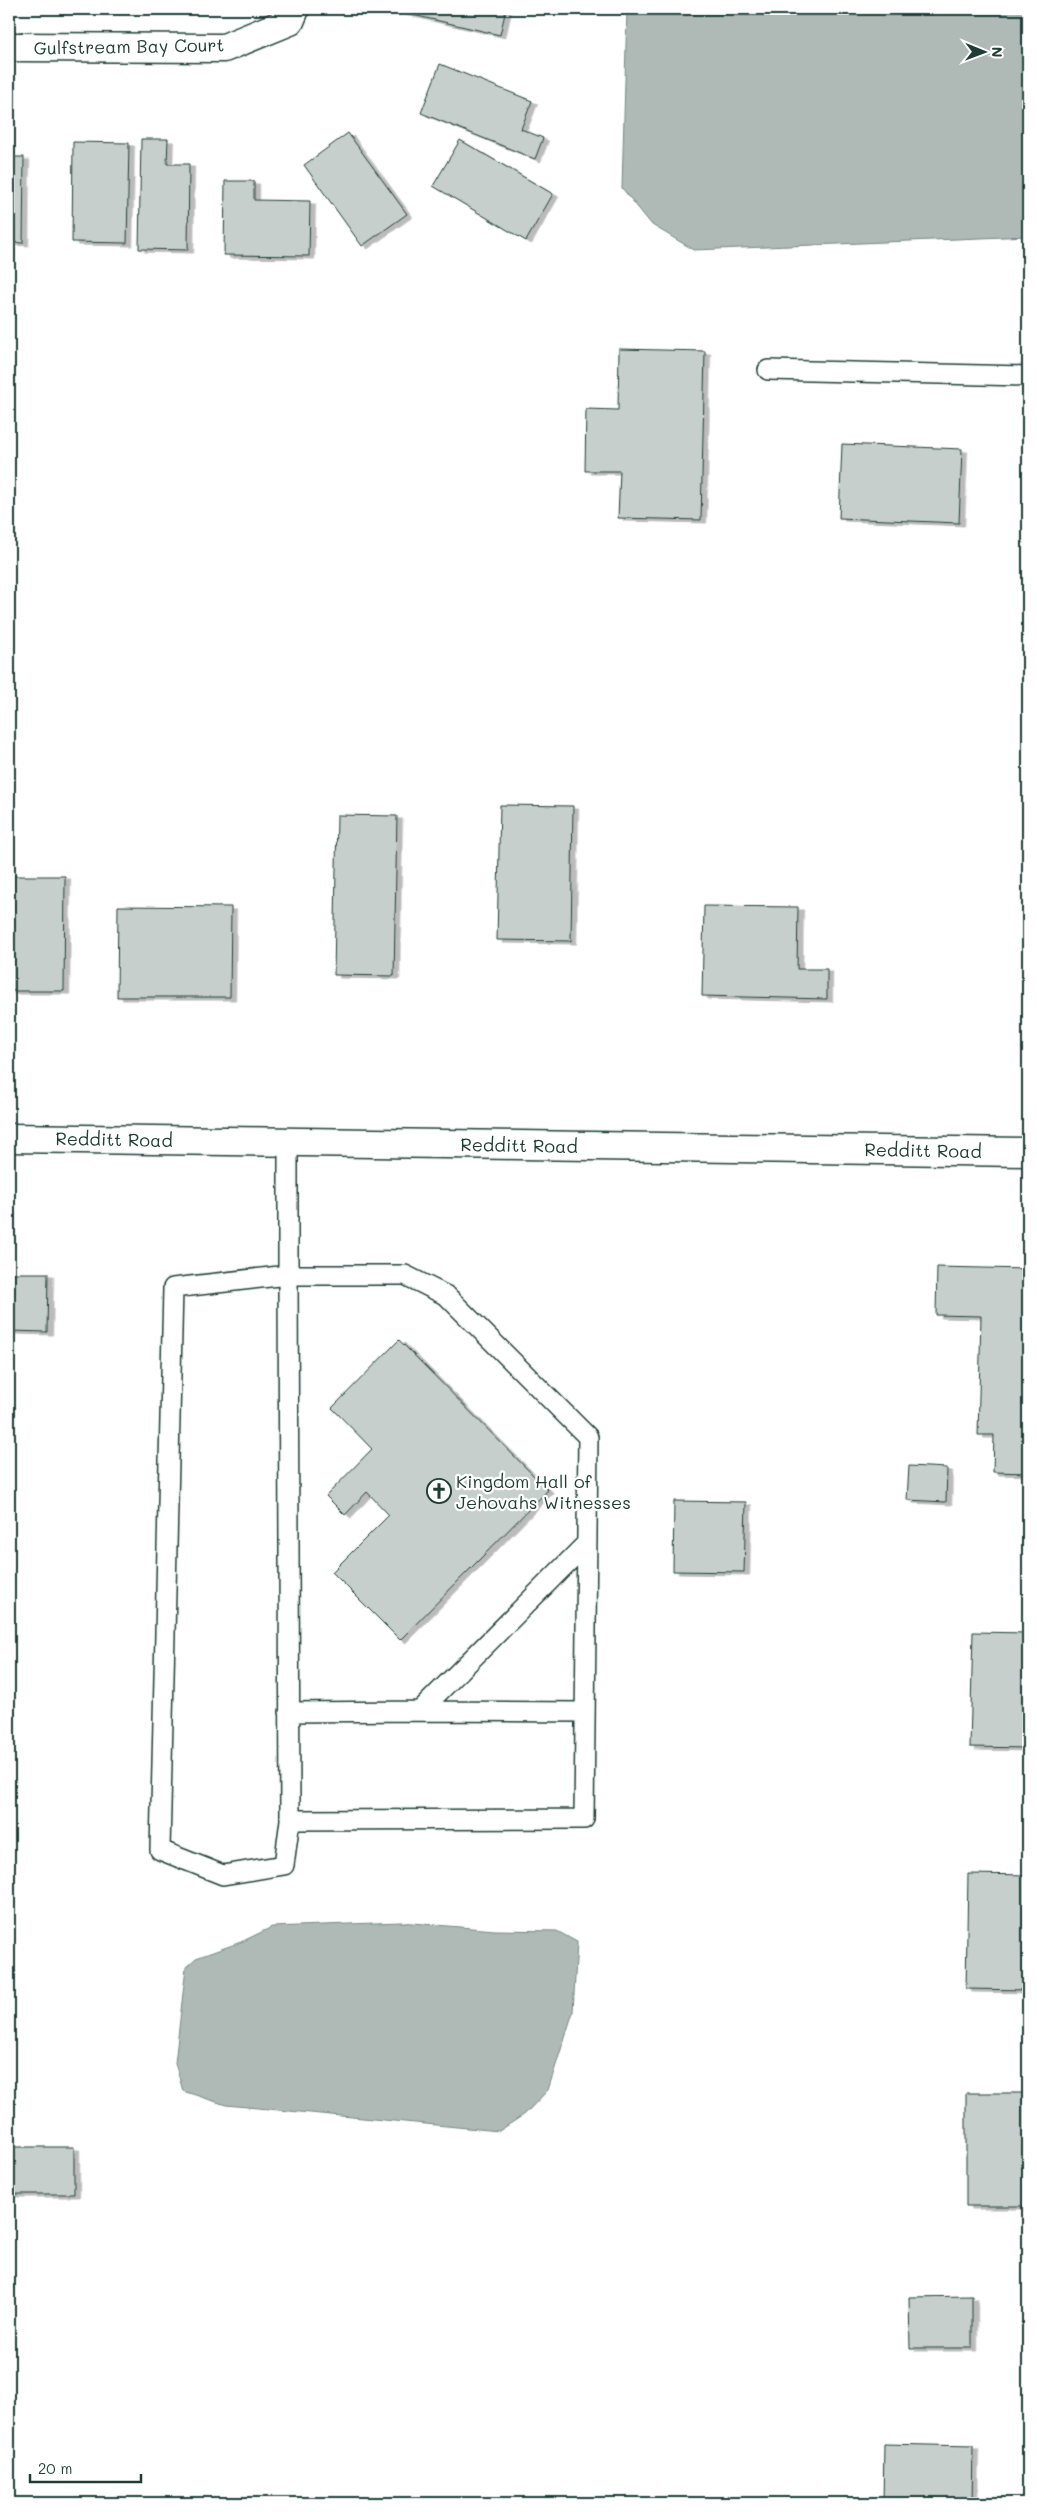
<svg xmlns="http://www.w3.org/2000/svg" width="1037" height="2512" font-family="Mali,sans-serif">
<defs>
<filter id="shadow"><feDropShadow dx="5.5" dy="3" stdDeviation="0" flood-color="#0004"/></filter>
</defs>
<rect width="100%" height="100%" fill="#fff"/>
<filter id="ink" filterUnits="userSpaceOnUse"><feTurbulence type="fractalNoise" baseFrequency=".02" numOctaves="2"/><feDisplacementMap in="SourceGraphic" scale="10" xChannelSelector="R" yChannelSelector="G"/><feConvolveMatrix kernelMatrix="1 2 1 2 8 2 1 2 1" color-interpolation-filters="sRGB"/></filter>
<g filter="url(#ink)">
<path fill="#afbab7" stroke="#758883" d="M627,9H1028V236L694,250L652,225L622,188Z
M400,1922L495,1930L557,1931L577,1942L573,2012L548,2090L525,2114L499,2131L226,2105L183,2091L175,2063L186,1967L196,1958L241,1942L272,1927Z"/>
<path fill="#c7cfcc" stroke="#1f3d34" filter="url(#shadow)" d="M401,9H506L500,35L400,12Z
M440,64L532,101L521,129L543,138L535,159L421,113Z
M348,133L407,214L362,246L304,165Z
M141,139H168L167,164H189L188,250L139,249Z
M460,140L553,194L526,241L433,186Z
M73,142L129,143L127,243L72,242Z
M9,157H24L23,243L9,242Z
M225,181H254V200L310,201L309,256L224,255Z
M619,349L705,351L701,520L618,518L620,471H585L586,409L618,410Z
M842,444L962,449L959,523L839,518Z
M500,805L573,806L571,941L497,940Z
M337,815L397,816L394,976L334,975Z
M9,876H65L64,991H9Z
M118,906L231,907L230,997H117Z
M704,906L798,907L797,969H827V999L702,996Z
M937,1267L1028,1269V1473L993,1472L994,1435H978L981,1316L936,1315Z
M9,1273H48L47,1332L9,1331Z
M399,1340L548,1490L400,1640L332,1572L389,1515L367,1492L345,1515L326,1496L372,1449L332,1408Z
M909,1466L947,1468L946,1502L907,1500Z
M674,1501L746,1502L744,1572L673,1571Z
M973,1632L1028,1633V1748L970,1747Z
M968,1874L1028,1875V1990L966,1989Z
M966,2093H1028V2206H966Z
M9,2147H74V2194H9Z
M972,2296V2348H910L909,2297Z
M884,2444L973,2446L972,2503H883Z"/>
<g fill="none" stroke-linecap="round" stroke-linejoin="round">
<defs>
<path id="lane" d="M768,370L1028,376
M288,1141V1275L173,1288L160,1850L223,1875L284,1865L290,1820L584,1819L588,1437L447,1296L405,1275H288L290,1820
M420,1711L585,1712
M289,1712L420,1711L586,1544"/>
<path id="street" d="M9,47L224,48L290,21L295,9"/>
<path id="secondary" d="M9,1138L1028,1152"/>
</defs>
<use href="#lane" stroke="#1f3d34" stroke-width="22"/>
<use href="#street" stroke="#1f3d34" stroke-width="31"/>
<use href="#secondary" stroke="#1f3d34" stroke-width="31"/>
<use href="#lane" stroke="#fff" stroke-width="19"/>
<use href="#street" stroke="#fff" stroke-width="28"/>
<use href="#secondary" stroke="#fff" stroke-width="28"/>
</g>
</g>
<defs>
<symbol id="church-ring" viewBox="-11 -11 22 22"><circle r="9.5" fill="#fff" stroke="#1f3d34" stroke-width="1.5"/><path d="M-1.2-6h2.4v3.5h3.3v2.4h-3.3V6h-2.4V-.1h-3.3v-2.4h3.3Z" fill="#1f3d34"/></symbol>
</defs>
<g fill-rule="evenodd">
<use href="#church-ring" x="425" y="1477" width="28" height="28"/>
</g>
<g text-anchor="middle" dominant-baseline="central" stroke-width="4.5" stroke-linejoin="round" paint-order="stroke">
<g font-size="18" fill="#1f3d34" stroke="#fff">
<text transform="translate(129 46) rotate(-1)">Gulfstream Bay Court</text>
<text transform="translate(114 1139) rotate(1)">Redditt Road</text>
<text transform="translate(519 1145) rotate(1)">Redditt Road</text>
<text transform="translate(923 1150) rotate(1)">Redditt Road</text>
</g>
<g font-size="18" fill="#1f3d34" stroke="#fff" text-anchor="start">
<text x="456" y="1481">Kingdom Hall of<tspan x="456" dy="21">Jehovahs Witnesses</tspan></text>
</g>
</g>
<rect width="1037" height="2512" fill="none" stroke="#fff" stroke-width="30"/>
<rect x="15" y="15" width="1007" height="2482" fill="none" stroke="#1f3d34" stroke-width="2" filter="url(#ink)"/>
<g transform="translate(984 52) rotate(91)" stroke="#ffffff" stroke-width="4" paint-order="stroke">
<path d="M0-4L9 19L0 12L-9 19Z" fill="#1f3d34"/>
<text y="-8" font-size="14" font-weight="bold" text-anchor="middle" fill="#1f3d34">N</text>
</g>
<path d="M30 2474v8h111v-8" fill="none" stroke="#1f3d34" stroke-width="2.5"/>
<text x="38" y="2474" font-size="15" fill="#1f3d34" stroke="#ffffff" stroke-width="4" paint-order="stroke">20 m</text>
</svg>
